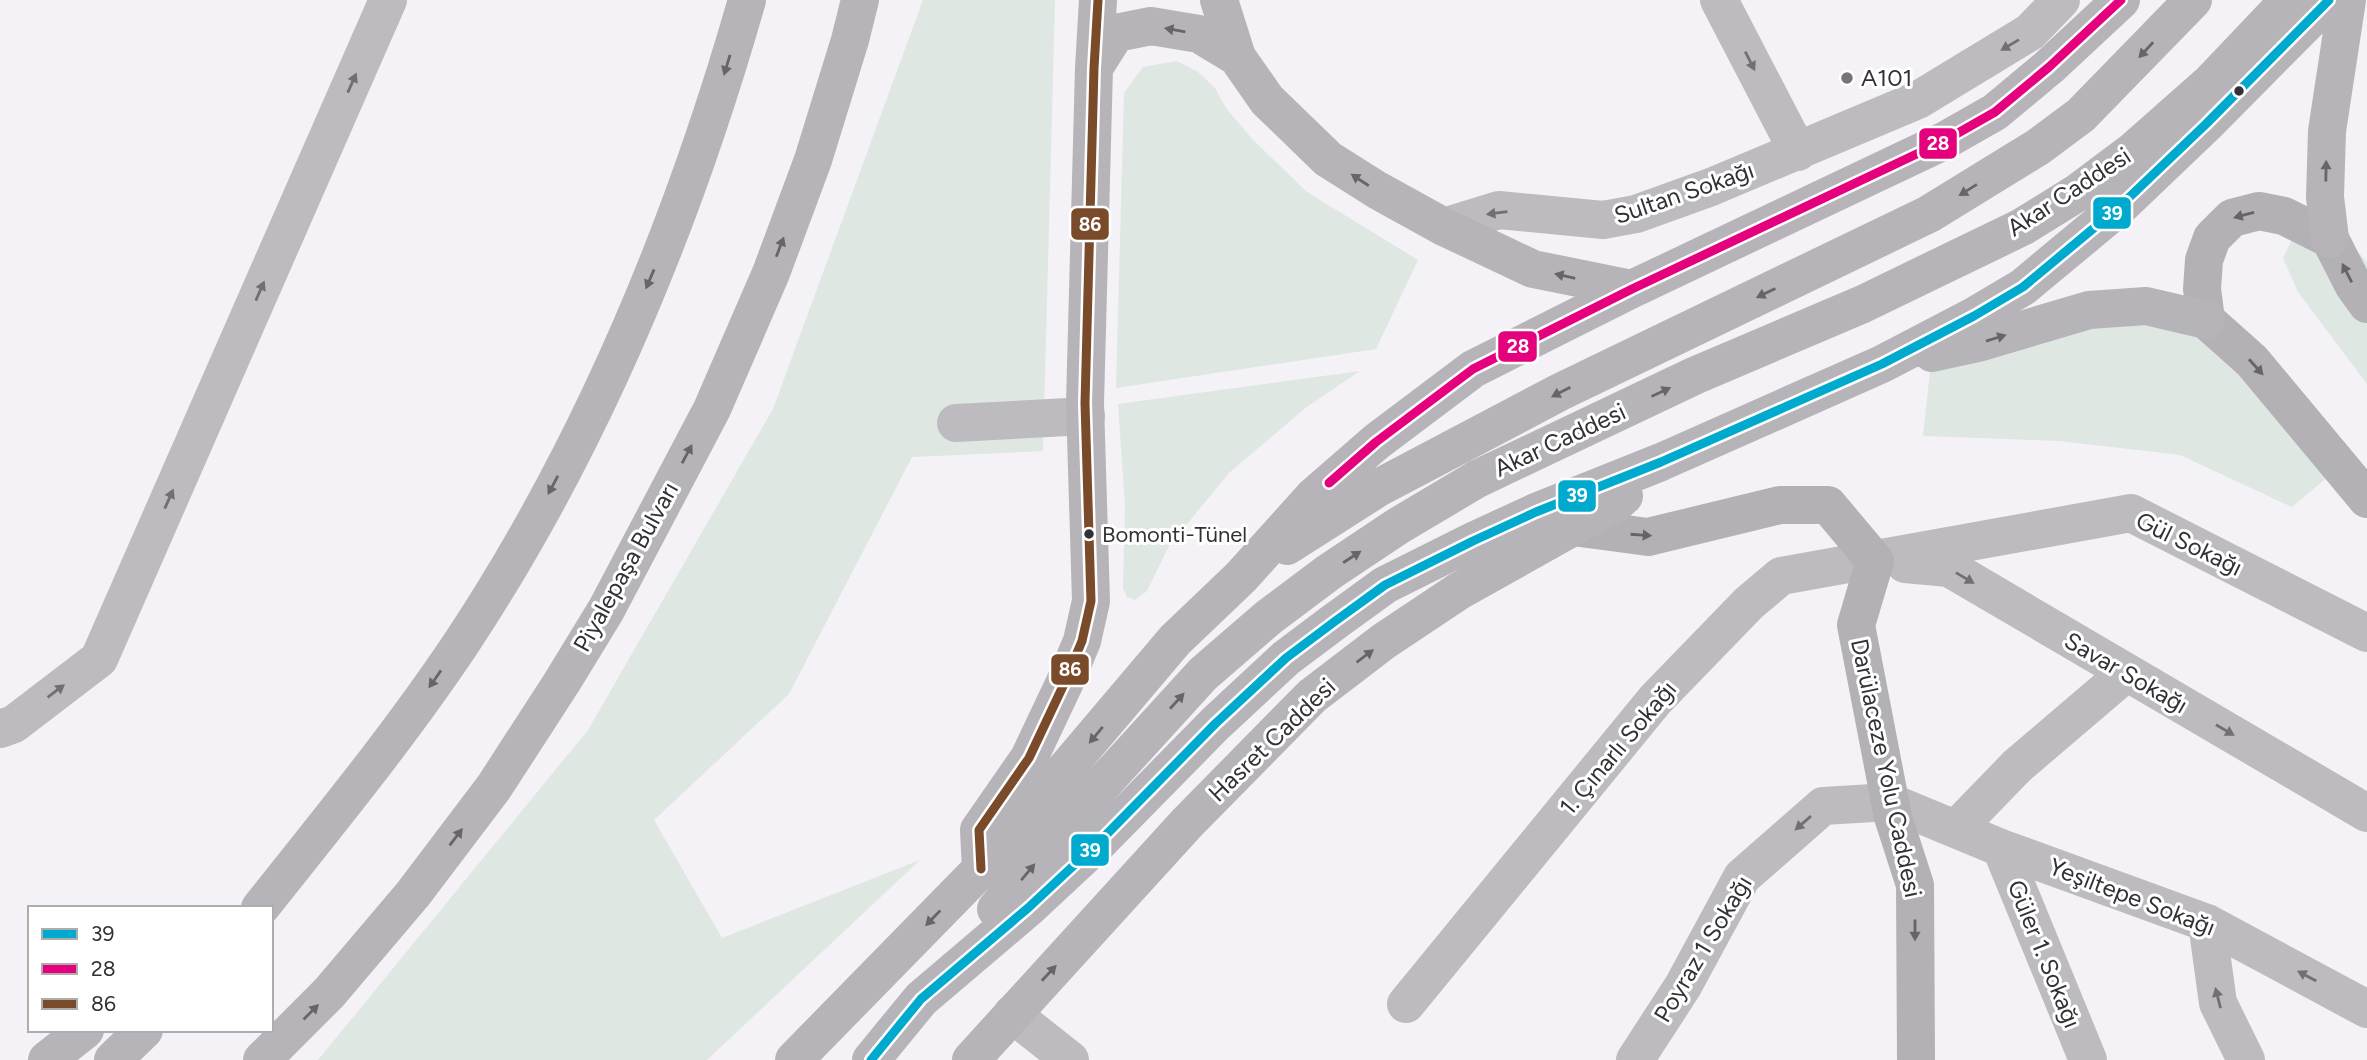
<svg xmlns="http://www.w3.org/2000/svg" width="2367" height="1060" font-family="Figtree,sans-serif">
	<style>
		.green { fill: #dee7e1 }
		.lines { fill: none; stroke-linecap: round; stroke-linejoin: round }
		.minor { stroke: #bdbbc0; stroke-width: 38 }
		.tertiary { stroke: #bdbbc0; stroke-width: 38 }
		.secondary { stroke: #b3b0b6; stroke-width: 38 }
		.primary { stroke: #b6b4b9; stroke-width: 38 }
		.bus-1-casing { stroke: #fff; stroke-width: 14 }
		.bus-2-casing { stroke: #fff; stroke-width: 14 }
		.bus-3-casing { stroke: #fff; stroke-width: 14 }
		.bus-1 { stroke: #00a9ce; stroke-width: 9 }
		.bus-2 { stroke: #e5007d; stroke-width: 9 }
		.bus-3 { stroke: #7a4b2a; stroke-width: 9 }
		.oneway { fill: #67656a }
		.oneway2 { fill: #716f74 }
		.oneway3 { fill: #666469 }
		.poi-dot { fill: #777479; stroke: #fff; stroke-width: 2.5 }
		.bus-dot { fill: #333135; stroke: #fff; stroke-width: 2.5 }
		.labels { text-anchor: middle; stroke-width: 6; stroke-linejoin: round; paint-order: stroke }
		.bus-label { font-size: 22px; fill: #333135; stroke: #fff; text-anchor: start }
		.poi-label { font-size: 24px; fill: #333135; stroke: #fff; text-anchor: start }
		.street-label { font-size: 24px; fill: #333135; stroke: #fff }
		.line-badge { stroke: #fff; stroke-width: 2.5 }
		.badge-label { font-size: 19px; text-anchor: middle; font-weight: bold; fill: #fff }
	</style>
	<rect width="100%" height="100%" fill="#f4f1f7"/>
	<path class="green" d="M923 0H1055L1043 451 912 457 789 694 654 820 722 938 920 860 707 1060H318L588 730 773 409Z
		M1177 61 1198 72 1215 88 1226 108 1252 139 1307 192 1418 260 1376 349 1116 388 1124 93 1143 67Z
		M2318 221 2361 255 2367 262V384L2298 292 2283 258 2294 235Z
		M2089 310 2206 320 2335 471 2292 507 2180 455 2060 441 1923 436 1930 371Z
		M1360 371 1304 409 1229 473 1169 546 1147 591 1135 600 1127 597 1123 588 1125 505 1118 404Z"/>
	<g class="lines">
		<path class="minor" d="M1719 0 1798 152
			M956 423 1086 416
			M1905 564 1949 568 2367 813
			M0 729 14 724 99 659 388 0
			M1956 829 2017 766 2126 673
			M2001 848 2088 1060
			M2207 923 2218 1003 2246 1060
			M1406 1004 1655 700 1749 603 1781 576 2131 513 2367 633
			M1012 1014 1070 1060
			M1635 1060 1683 986 1742 877 1823 806 1890 802 2001 848 2207 923 2367 1009"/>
		<path class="tertiary" d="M1444 227 1499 210 1603 220 1636 214 1711 187 1918 100 2030 32 2061 0"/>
		<path class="secondary" d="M2367 304 2354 286 2330 239 2284 216 2259 211 2232 218 2212 238 2204 260 2202 289 2206 320 2252 361 2367 499
			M1573 527 1648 537 1780 505H1828L1875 561 1856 625 1893 817 1915 885 1916 1060"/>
		<path class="primary" d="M1219 0 1237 57 1267 100 1328 159 1377 190 1444 227 1533 269 1632 289
			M1094 68 1116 33 1151 26 1199 34 1237 57
			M2330 239 2325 197 2327 131 2347 0
			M1932 353 1978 343 2089 310 2146 306 2206 320
			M1287 546 1378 488 1560 392 1929 214 2038 147 2081 115 2193 0
			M981 869 979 830 1029 758 1064 684 1082 641 1091 601 1085 403 1094 68 1098 0
			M260 908C329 821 400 735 462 642 591 447 683 224 747 0
			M996 909 1099 788 1203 674 1269 617 1329 572 1398 526 1477 479 1694 376 1863 304 2022 227 2077 193 2133 151 2210 83 2289 0
			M47 1060 85 1030
			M113 1060 144 1030
			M262 1060 329 993 413 894 494 787 562 682 606 610 712 409 771 273 813 160 850 40 860 0
			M794 1060 981 869 1175 640 1241 577 1314 496 1376 442 1473 369 1632 289 1944 141 1995 112 2049 67 2121 0
			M871 1060 921 999 1028 908 1100 841 1215 724 1286 658 1334 622 1385 585 1473 541 1536 512 1661 462 1882 364 1974 316 2023 287 2118 208 2206 124 2329 0
			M971 1060 1187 823 1312 696 1384 641 1459 591 1616 503 1624 496"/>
		<defs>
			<path id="bus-1" d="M871 1060 921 999 1028 908 1100 841 1215 724 1286 658 1334 622 1385 585 1473 541 1536 512 1661 462 1882 364 1974 316 2023 287 2118 208 2206 124 2329 0"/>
			<path id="bus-2" d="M1329 483 1376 442 1473 369 1632 289 1944 141 1995 112 2049 67 2121 0"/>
			<path id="bus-3" d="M981 869 979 830 1029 758 1064 684 1082 641 1091 601 1085 403 1094 68 1098 0"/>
		</defs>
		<use href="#bus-1" class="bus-1-casing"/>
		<use href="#bus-2" class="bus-2-casing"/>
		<use href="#bus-3" class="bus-3-casing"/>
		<use href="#bus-1" class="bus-1"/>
		<use href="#bus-2" class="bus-2"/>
		<use href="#bus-3" class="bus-3"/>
	</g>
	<defs><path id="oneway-solid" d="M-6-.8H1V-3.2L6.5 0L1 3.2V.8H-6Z" transform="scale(1.75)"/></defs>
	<g class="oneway">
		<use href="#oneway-solid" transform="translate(1175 30) rotate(-170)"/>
		<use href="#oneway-solid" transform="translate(2146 50) rotate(133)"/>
		<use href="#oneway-solid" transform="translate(727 65) rotate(107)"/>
		<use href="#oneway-solid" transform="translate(2326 171) rotate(-89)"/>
		<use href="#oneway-solid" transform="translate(1360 180) rotate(-147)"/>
		<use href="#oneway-solid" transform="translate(1968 190) rotate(148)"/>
		<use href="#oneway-solid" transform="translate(780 247) rotate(-69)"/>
		<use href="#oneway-solid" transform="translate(1565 276) rotate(-167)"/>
		<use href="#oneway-solid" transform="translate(650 279) rotate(113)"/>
		<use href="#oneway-solid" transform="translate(1766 293) rotate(154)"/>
		<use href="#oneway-solid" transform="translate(1996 338) rotate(-17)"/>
		<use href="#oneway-solid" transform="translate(1561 392) rotate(153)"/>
		<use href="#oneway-solid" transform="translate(1661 392) rotate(-25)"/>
		<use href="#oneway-solid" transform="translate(687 454) rotate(-62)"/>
		<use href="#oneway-solid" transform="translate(553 485) rotate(118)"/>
		<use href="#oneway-solid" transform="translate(1352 557) rotate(-33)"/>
		<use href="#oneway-solid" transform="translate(1365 656) rotate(-37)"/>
		<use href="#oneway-solid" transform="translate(435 679) rotate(125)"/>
		<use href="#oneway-solid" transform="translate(1177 701) rotate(-48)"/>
		<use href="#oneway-solid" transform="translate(1096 735) rotate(130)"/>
		<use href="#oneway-solid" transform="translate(456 837) rotate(-53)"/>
		<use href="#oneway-solid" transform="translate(1028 872) rotate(-50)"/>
		<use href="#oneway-solid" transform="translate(933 918) rotate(134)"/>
		<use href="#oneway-solid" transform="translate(1049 973) rotate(-47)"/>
		<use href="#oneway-solid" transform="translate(311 1012) rotate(-45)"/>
	</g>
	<g class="oneway2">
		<use href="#oneway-solid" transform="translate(2010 45) rotate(149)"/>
		<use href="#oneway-solid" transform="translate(1750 61) rotate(63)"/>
		<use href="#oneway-solid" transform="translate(352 83) rotate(-66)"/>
		<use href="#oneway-solid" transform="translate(1497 213) rotate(173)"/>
		<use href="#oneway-solid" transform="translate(260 291) rotate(-66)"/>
		<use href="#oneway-solid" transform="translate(169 499) rotate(-66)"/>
		<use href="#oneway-solid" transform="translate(1965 578) rotate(31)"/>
		<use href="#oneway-solid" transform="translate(56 691) rotate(-37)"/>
		<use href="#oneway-solid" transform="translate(2225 730) rotate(30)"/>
		<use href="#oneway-solid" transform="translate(1803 823) rotate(139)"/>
		<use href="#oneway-solid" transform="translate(2307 976) rotate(-152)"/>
		<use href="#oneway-solid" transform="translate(2218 998) rotate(-104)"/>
	</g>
	<g class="oneway3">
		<use href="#oneway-solid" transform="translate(2244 215) rotate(165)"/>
		<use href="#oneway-solid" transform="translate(2347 273) rotate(-117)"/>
		<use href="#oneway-solid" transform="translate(2256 367) rotate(48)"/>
		<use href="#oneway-solid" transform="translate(1641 535) rotate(4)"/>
		<use href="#oneway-solid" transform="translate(1915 930) rotate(90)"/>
	</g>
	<circle class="poi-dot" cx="1847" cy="78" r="7"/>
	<g class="bus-dot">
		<circle cx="2239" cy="91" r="6"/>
		<circle cx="1089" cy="534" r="6"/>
	</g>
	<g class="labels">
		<g class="bus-label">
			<text x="1102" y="542">Bomonti-Tünel</text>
		</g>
		<g class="poi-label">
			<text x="1861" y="86">A101</text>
		</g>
		<g class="street-label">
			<text transform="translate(2069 192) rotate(-33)" y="8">Akar Caddesi</text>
			<text transform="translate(1684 193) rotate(-19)" y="8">Sultan Sokağı</text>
			<text transform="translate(1560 440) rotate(-25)" y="8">Akar Caddesi</text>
			<text transform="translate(2189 544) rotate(26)" y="8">Gül Sokağı</text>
			<text transform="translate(626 567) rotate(-61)" y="8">Piyalepaşa Bulvarı</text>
			<text transform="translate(2126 673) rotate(30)" y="8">Savar Sokağı</text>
			<text transform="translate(1272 740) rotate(-44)" y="8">Hasret Caddesi</text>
			<text transform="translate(1618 748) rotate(-50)" y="8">1. Çınarlı Sokağı</text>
			<text transform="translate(1886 768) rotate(78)" y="8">Darülaceze Yolu Caddesi</text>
			<text transform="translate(2132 897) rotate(21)" y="8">Yeşiltepe Sokağı</text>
			<text transform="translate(1703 949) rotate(-59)" y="8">Poyraz 1 Sokağı</text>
			<text transform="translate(2044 954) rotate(68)" y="8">Güler 1. Sokağı</text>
		</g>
	</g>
	<g class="line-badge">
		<rect x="1918" y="127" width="40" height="33" rx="7" fill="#e5007d"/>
		<rect x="2092" y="196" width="40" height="34" rx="7" fill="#00a9ce"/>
		<rect x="1070" y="207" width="40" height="34" rx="7" fill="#7a4b2a"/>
		<rect x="1497" y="330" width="41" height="33" rx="7" fill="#e5007d"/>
		<rect x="1557" y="479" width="40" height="34" rx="7" fill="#00a9ce"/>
		<rect x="1050" y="653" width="40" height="33" rx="7" fill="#7a4b2a"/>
		<rect x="1070" y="833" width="40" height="34" rx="7" fill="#00a9ce"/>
	</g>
	<g class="badge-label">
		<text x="1938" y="150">28</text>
		<text x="2112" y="220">39</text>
		<text x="1090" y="231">86</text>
		<text x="1518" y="353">28</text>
		<text x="1577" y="502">39</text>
		<text x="1070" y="676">86</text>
		<text x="1090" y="857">39</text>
	</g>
	<rect x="28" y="906" width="245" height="126" fill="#ffffff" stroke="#adadae" stroke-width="2"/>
	<rect x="42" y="929" width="35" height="10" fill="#00a9ce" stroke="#adadae" stroke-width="2"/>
	<text x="91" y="941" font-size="21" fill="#333135">39</text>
	<rect x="42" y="964" width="35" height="10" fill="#e5007d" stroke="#adadae" stroke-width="2"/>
	<text x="91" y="976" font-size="21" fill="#333135">28</text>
	<rect x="42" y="999" width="35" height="10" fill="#7a4b2a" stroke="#adadae" stroke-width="2"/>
	<text x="91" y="1011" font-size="21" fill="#333135">86</text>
</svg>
